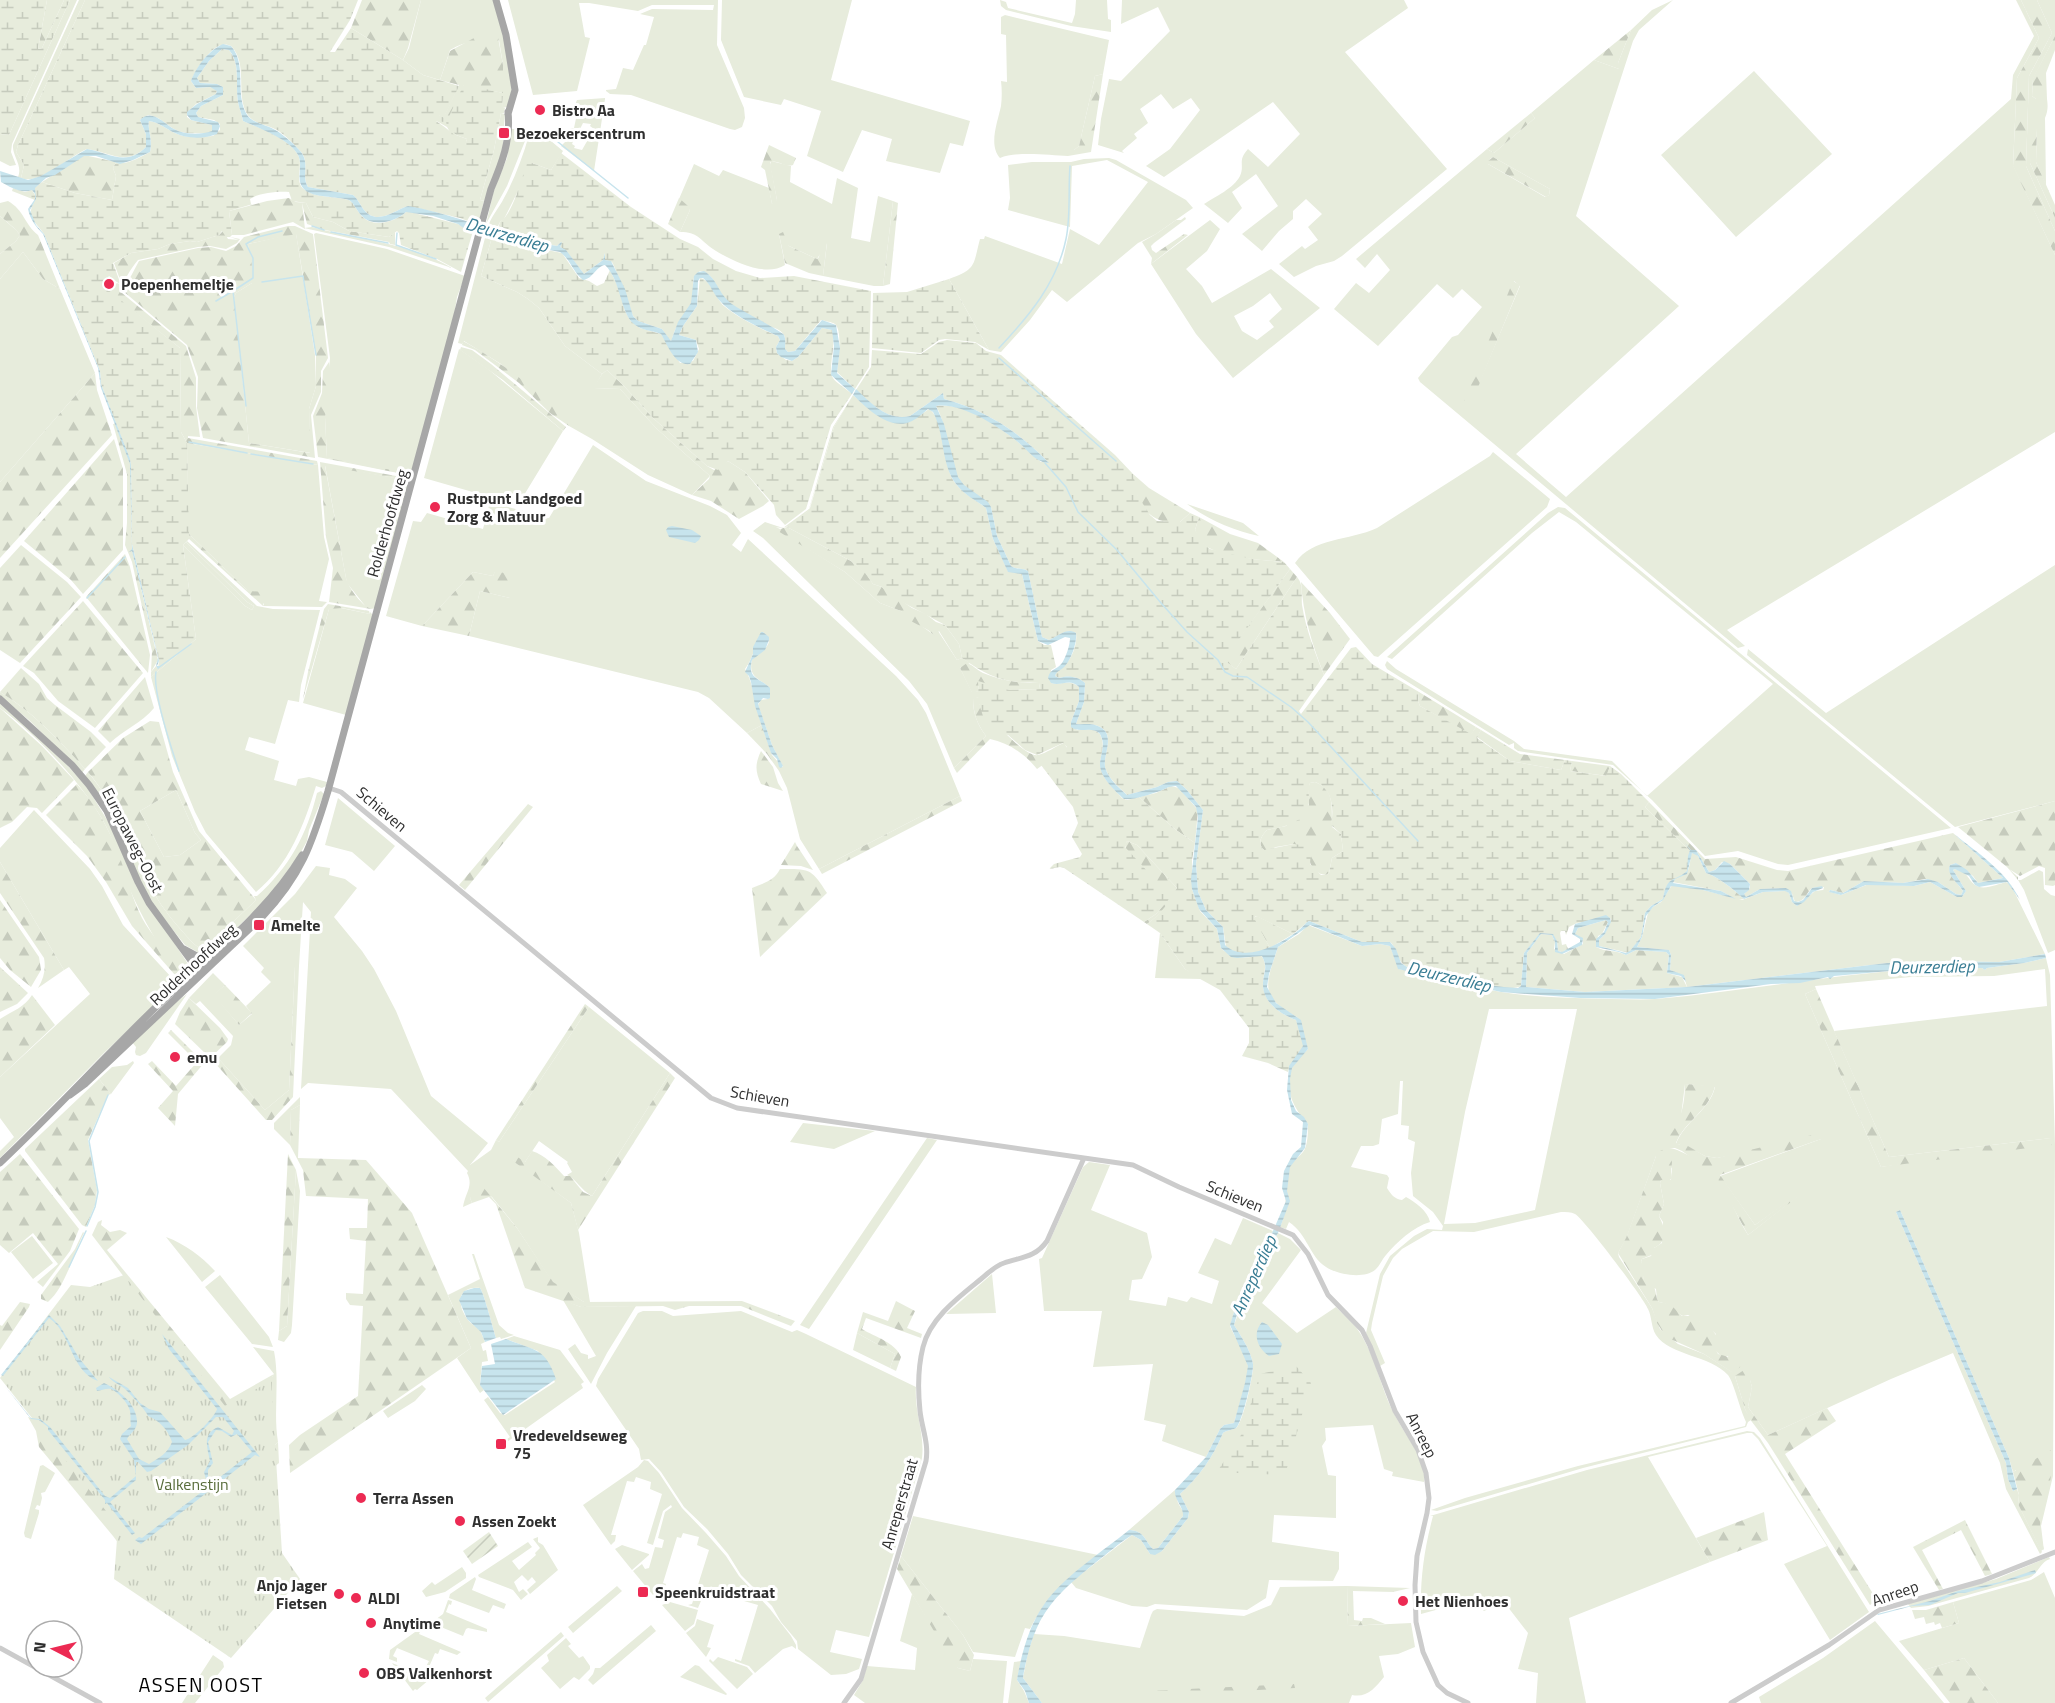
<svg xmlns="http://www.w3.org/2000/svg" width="2055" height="1703" font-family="'Titillium Web',sans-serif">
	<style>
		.grass { fill: #e7ecdc; fill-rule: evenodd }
		.forest { fill: url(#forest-firs); fill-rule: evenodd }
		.wetland { fill: url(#wetland-marsh); fill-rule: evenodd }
		.park { fill: url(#park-tufts) }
		.garden { fill: url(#garden-furrows) }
		.water { fill: url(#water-rules); fill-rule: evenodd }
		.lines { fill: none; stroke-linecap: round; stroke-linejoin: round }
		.stream { stroke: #c7e4ed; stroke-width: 1.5 }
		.minor { stroke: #ccc; stroke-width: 5 }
		.major { stroke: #a7a7a7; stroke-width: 7 }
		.poi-dot { fill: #ec2a53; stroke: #fff; stroke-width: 2 }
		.labels { text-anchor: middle; stroke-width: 6; stroke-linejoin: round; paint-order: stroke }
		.poi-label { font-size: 16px; font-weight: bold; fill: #2f2f2f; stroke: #fff; text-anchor: start }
		.street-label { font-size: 16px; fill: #2f2f2f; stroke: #fff }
		.park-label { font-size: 16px; fill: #586c3a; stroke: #fff }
		.water-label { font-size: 18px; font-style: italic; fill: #397d94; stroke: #fff }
		.quarter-label { font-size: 20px; letter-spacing: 1.5px; fill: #000; stroke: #fff }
	</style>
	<defs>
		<pattern id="forest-firs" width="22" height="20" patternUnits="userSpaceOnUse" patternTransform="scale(1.5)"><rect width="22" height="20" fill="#e7ecdc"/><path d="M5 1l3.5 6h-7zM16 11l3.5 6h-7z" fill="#c6cbbd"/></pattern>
		<pattern id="wetland-marsh" width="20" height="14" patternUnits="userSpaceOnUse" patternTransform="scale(1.5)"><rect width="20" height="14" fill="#e7ecdc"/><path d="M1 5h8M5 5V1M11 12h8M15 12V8" fill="none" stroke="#c6cbbd"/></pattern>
		<pattern id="park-tufts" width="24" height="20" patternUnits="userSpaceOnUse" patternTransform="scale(1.5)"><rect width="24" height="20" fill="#e7ecdc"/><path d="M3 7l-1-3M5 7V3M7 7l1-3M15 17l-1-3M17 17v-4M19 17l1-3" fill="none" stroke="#c6cbbd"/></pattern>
		<pattern id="garden-furrows" width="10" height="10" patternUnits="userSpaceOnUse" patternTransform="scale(1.5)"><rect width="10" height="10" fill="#e7ecdc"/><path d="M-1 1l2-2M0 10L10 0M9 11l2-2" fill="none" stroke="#c6cbbd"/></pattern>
		<pattern id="water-rules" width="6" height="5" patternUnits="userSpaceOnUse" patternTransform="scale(1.5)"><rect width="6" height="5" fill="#c7e4ed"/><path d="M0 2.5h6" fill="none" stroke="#abc4cc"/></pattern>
	</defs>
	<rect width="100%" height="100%" fill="#fff"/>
	<path class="grass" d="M70 0H77L12 144 11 152 16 165 10 166 0 161V134L9 135Z
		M79 0H85L18 145 16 152 24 165 21 178 18 177C23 165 12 156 13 145Z
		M421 0H494L505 41 512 90 507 107 502 108 503 65 499 40C481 40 466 40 450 50L440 80 423 75 403 60 409 48Z
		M508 0H718L717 45 744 108 745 118 742 127 735 130 730 129 631 95 610 94 606 91V90L616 89 623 68 633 70 644 45H646L654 17 640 14 652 9 713 10 714 5H652L638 11 589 3H579L585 37 590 38 577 91 533 95Z
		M722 0H852L831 80 970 121 963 146 950 143 940 173 886 161 892 139 862 130 843 172 807 156 821 111 784 99 781 105 744 97 721 40Z
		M1000 0 1006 2 1008 8 1072 23 1075 14 1076 0H1107L1108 19 1111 20V32L1071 26 1006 10 1001 6Z
		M1122 0H1404L1408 8 1345 52 1447 169 1342 256 1334 261 1316 266 1294 277 1279 264 1302 246 1305 249 1318 240 1308 227 1322 214 1306 199 1293 211V219L1279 231 1262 251 1242 234 1278 206 1256 174 1232 192 1242 208 1228 223 1204 204C1215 197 1234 188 1240 176 1245 165 1237 161 1248 149L1268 167 1300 134 1273 102 1164 177 1146 166 1170 149 1200 110 1191 98 1173 109 1161 94 1140 109 1148 123 1134 134 1137 138 1122 151 1124 153 1098 145 1101 119 1109 79 1121 81 1170 31 1158 7 1121 24Z
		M1673 0 1639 30 1633 41 1576 216 1679 306 1516 454 1566 497 2011 99 2013 75 2034 36 2016 0H2021L2039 38 2017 78 2013 165 2055 255V432L1727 630 1745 646 1738 648 1420 382 1418 378 1452 337 1458 335 1482 307 1462 289 1453 298 1437 284 1378 346 1334 309 1356 283 1369 293 1390 270 1377 254 1365 268 1356 259 1487 149 1494 153 1535 118 1531 113 1594 60 1619 69 1618 63 1631 30 1652 10ZM1493 157 1550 189 1549 195 1545 197 1488 164 1490 159ZM1514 281 1520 286 1466 414Z
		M2037 0H2055V36L2033 79 2032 96 2036 99H2047C2048 106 2048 111 2045 118L2046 186 2036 162 2037 127 2030 163 2055 218V231L2026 166 2029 76 2052 33Z
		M1005 15 1109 40 1103 74 1095 76 1079 146 1074 150H1068V156C1049 155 1016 151 1000 158 988 145 998 121 1001 106 1002 98 1002 89 1001 81L1007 82 1006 35 1001 34V17Z
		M1754 71 1832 154 1736 237 1661 155Z
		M605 98V99L594 171 561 146 571 136 578 138V141L574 139 572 144 575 146 574 148 582 150 594 129 590 126 591 124 583 123 579 131 581 134 572 133 570 130V128H574L578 109 574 107 577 100Z
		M501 113 505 114 504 127 502 128C508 151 493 178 485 201L480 200 494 150Z
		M511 129H520L519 131 524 132 523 136H527L507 186 486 224 494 190 507 158Z
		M529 135 545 136 563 151 551 170 532 163 504 219 500 222 496 230 488 227C491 216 499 208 504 198 515 178 523 156 529 135Z
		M1109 158 1116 160 1186 200 1193 208 1156 234 1138 243 1067 302 1052 290 1030 320 1001 352 989 350 949 279C977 269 973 265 980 239H984L985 236 1062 264 1070 229 1099 245 1148 182 1107 160 1072 166 1070 227 1008 210 1010 198 1008 165 1032 162H1071L1084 159Z
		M771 161 791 166 790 182 832 204 837 178 858 188 851 238 870 242 878 196 893 201 883 286H874L823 276 827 243 817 259 789 246 779 234 785 265C765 278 730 260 713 249 699 239 698 232 680 232L690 210 679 199 694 164 719 176 723 170 769 188 772 204 777 200 770 165Z
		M0 216 16 230 20 235 16 241 0 254Z
		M1210 220 1220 229 1207 251 1186 269 1202 286 1212 303 1271 269 1320 308 1233 378 1196 334 1151 264ZM1270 293 1282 309 1269 321 1274 327 1257 340 1242 331 1234 316 1253 306Z
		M312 227C356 239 410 243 452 268L389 247 304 228Z
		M296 233 315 355 316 386 309 409 311 453 249 443 234 297 236 293 252 283 248 244Z
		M316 233 387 249 465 276 457 297 453 322 411 473 409 475 327 458 325 417 330 358 314 234Z
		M486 234 492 237 481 276 517 292 528 299 539 308 565 346 602 374 594 388 620 389 657 429 710 476 692 495 648 475 592 439 569 426 546 402 501 364 464 341 462 344 458 343Z
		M23 252 43 279 60 289 95 373 0 482V279Z
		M459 349 488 369 563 431 518 505 424 478Z
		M852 397 834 427 809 510C800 521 786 532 772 526L845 572 880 603 901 611 934 635 938 631 957 660 962 658 970 663 960 668 972 692 979 691V697L973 699C973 713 977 724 986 736L954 768 927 704 909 681 763 538 753 531 765 522 783 528 809 509 833 427Z
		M187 443 318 465 324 537 329 559 319 601 327 602 322 607 263 606 264 604 246 589 188 533Z
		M593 445 646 481 710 506 727 515 741 533 732 545 741 552 748 539 896 676 918 700 926 713 960 796 819 869 800 839 787 788 779 771V767H783L772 745 758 705 761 700 768 699 770 696 769 687C758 678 748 676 752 660 760 650 778 645 763 632 754 645 754 657 745 669 755 686 754 706 762 725L747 733 709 698 698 692 469 636 480 591 510 598 495 572 493 576 473 572 422 626 386 616 413 521 421 522 427 513 483 529 490 502 549 518Z
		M1493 452 1550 499 1547 507 1378 657 1374 656 1295 563C1313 537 1349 541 1377 528L1490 456Z
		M325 465 406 480 407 478 409 481 375 608 371 609 366 607 347 583 346 578Z
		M1187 504 1243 523 1259 536C1234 531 1207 519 1187 504Z
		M1558 507 1565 508 1951 828 1788 865 1778 864 1738 851 1705 856 1652 800 1613 765 1518 751 1514 748V743L1509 745 1387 669 1385 665 1387 661 1396 669 1514 741 1524 749 1612 761 1647 796 1773 684 1576 522 1559 512 1532 533 1392 659 1387 657 1548 513Z
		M187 541 257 606 273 609 320 610 301 685 299 702 288 700 275 744 249 737 245 750 279 761 274 780 296 786 298 779 309 777 327 782 326 786 322 788 316 786C304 825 289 865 256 892L206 833 195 812 172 756 151 677 196 639 183 545 245 606 252 610 254 606 247 602 186 542Z
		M2055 547V801L1955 827 1747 655 1748 649 1826 713 2055 565Z
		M336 607 370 614V612L373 615 346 715 303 703 329 609Z
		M0 692C32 711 61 742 85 769L82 773 30 721 0 696Z
		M0 703 67 765 87 787 109 823 135 883 190 967 185 976 104 1053 0 1158V1151L14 1137 0 1118V1077L90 994 69 967 64 970 0 862V848L34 810 90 869 102 886 123 925 172 978 177 974C160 947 143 920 130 890 121 869 117 847 106 826 85 786 37 735 0 708Z
		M88 772C119 810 130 850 153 891 163 910 178 927 193 943 199 949 203 949 210 944L256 900 254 896H257C289 868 307 834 317 793L321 791 324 794 309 830 307 841 300 854 265 901 211 952 201 954 185 945 153 905 85 776Z
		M176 790 195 833 201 840 180 855 164 857 140 811Z
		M338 798 395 846 374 871 352 852 325 845Z
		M316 866 330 868 329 875 345 879 357 888 334 917 362 951 374 969 396 1011 431 1096 488 1143 470 1165 491 1150 496 1140 499 1142 589 1007 670 1073 592 1196C581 1190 577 1180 567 1175L572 1172 567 1163 568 1162 539 1141 525 1162 513 1160 571 1203 579 1233 590 1302H584L553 1283 517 1228 492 1197 481 1190 470 1198 472 1203 463 1207C465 1193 474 1186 467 1173L468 1171 391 1089 308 1083 301 1089 311 912 303 902 299 966H295L289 1090 265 1110 218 1058 231 1045 233 1036 200 1001 196 1004 189 998 213 973 225 985 214 995 239 1025 252 1014 246 1006 271 982 261 972 264 968 243 946 295 894Z
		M1955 869C1969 873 1966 877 1975 885 1983 891 1998 884 2006 882L2011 885 2045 954 1999 962 1932 961 1887 963 1687 987 1684 976 1670 970 1671 955 1669 950 1637 947 1642 937 1648 913 1653 907 1661 902 1672 885 1703 890 1742 900 1763 892 1786 891 1789 893 1792 902 1797 906 1815 891 1823 890 1841 895 1869 884 1914 886 1930 882 1957 897H1962L1966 891 1953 870Z
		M2039 870 2043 872 2044 889 2051 895 2055 896V950L2048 953 2024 890 2018 880H2021Z
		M1308 925 1362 946 1380 944 1390 946 1399 969C1432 977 1466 986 1501 992 1537 998 1574 998 1610 999 1625 999 1641 1000 1656 999 1742 991 1826 976 1912 969L1916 971C1929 963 1965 968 1982 968L1985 970 1987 968 2024 963 2046 958 2050 975 2055 1145 2053 1476 2041 1526 2044 1551 2040 1538 2039 1520 2016 1470 2013 1472 2009 1458 1900 1210 1896 1212 2006 1463 2008 1479 2013 1491 2017 1489 2019 1495 2018 1504 2042 1552 2040 1554 2006 1489 2000 1463 1953 1353 1891 1379 1768 1435 1748 1407 1752 1387 1750 1380 1735 1376 1745 1409 1751 1420 1748 1422 1746 1427 1583 1468 1437 1511 1431 1510 1465 1498 1578 1466 1745 1426 1746 1422C1740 1410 1734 1383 1728 1375 1710 1355 1670 1356 1656 1335 1651 1327 1652 1317 1648 1309 1643 1297 1584 1219 1575 1214 1571 1212 1566 1212 1561 1212L1474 1232 1433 1231 1402 1249 1393 1258 1383 1276 1372 1323 1371 1330 1385 1363 1380 1366 1366 1333 1380 1274 1390 1256 1414 1236 1427 1229 1442 1230 1443 1226 1433 1212 1413 1196 1411 1173 1415 1142 1408 1139 1409 1126 1401 1125 1403 1081H1400L1398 1114 1382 1119 1379 1144 1373 1146H1361L1351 1167 1387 1175 1389 1178 1387 1188C1391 1194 1394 1199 1402 1200L1406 1197C1415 1202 1428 1211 1430 1222 1413 1227 1397 1242 1386 1255 1382 1259 1380 1266 1375 1270 1364 1279 1338 1275 1326 1267 1309 1256 1308 1235 1289 1222L1286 1229 1280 1227C1290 1207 1282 1185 1290 1166 1293 1160 1299 1157 1303 1152 1308 1146 1308 1132 1308 1124 1294 1109 1283 1089 1292 1067 1295 1060 1303 1055 1308 1049L1297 1017C1258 996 1266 984 1278 947L1299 934ZM2045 969 2047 1006 1834 1031 1889 1157 2052 1138 1881 1167 1805 994 1816 989 1815 986 1911 977 1994 976ZM1489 1009H1577L1535 1210 1475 1223 1444 1224 1465 1112ZM1685 1084 1715 1087C1710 1110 1684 1122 1676 1144L1679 1145 1681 1143 1705 1156 1717 1158 1821 1139 1720 1176 1755 1225 1797 1195 1798 1196 1748 1235C1736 1216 1729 1194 1717 1176 1709 1166 1681 1149 1669 1148L1681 1116ZM1656 1156 1672 1168 1671 1180H1661L1660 1183 1664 1204 1659 1216 1663 1222 1662 1243 1654 1248 1651 1256 1642 1259 1641 1262 1645 1272 1643 1278 1645 1282 1656 1289 1657 1299 1659 1302C1674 1305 1671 1309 1683 1316L1688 1315 1707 1326 1716 1334V1351L1721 1356H1728L1732 1372 1704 1354 1678 1344 1660 1329 1652 1308 1619 1257 1618 1253 1626 1239Z
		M1160 933 1185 969 1202 979 1155 978Z
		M187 994 146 1053 140 1056 136 1055 135 1052 136 1047 132 1042 175 1003Z
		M133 1061 134 1063 111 1094 99 1079 112 1067 127 1065Z
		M300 1097V1105L291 1110 290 1145 274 1129V1123Z
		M803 1123 875 1131 834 1149 790 1142Z
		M927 1138 937 1140 809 1329 800 1325Z
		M1089 1162 1110 1165 1091 1210 1147 1233 1152 1257 1142 1279 1132 1280 1129 1300 1166 1306 1168 1297 1187 1302 1191 1297 1212 1304 1219 1281 1198 1273 1215 1238 1231 1245 1243 1218 1273 1231 1239 1296 1230 1326C1235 1338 1243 1349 1247 1361 1252 1374 1238 1409 1234 1423L1224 1425 1220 1429 1206 1457 1162 1441 1166 1425 1144 1420 1153 1364 1093 1367 1102 1311H1044L1039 1259 1042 1258 1083 1167Z
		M296 1170 300 1191 292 1325 291 1333 284 1342 278 1340 279 1331 287 1326Z
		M1278 1233 1290 1239 1301 1250 1262 1303 1297 1333 1336 1307C1346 1317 1357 1326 1363 1338 1378 1364 1382 1394 1397 1419 1407 1438 1427 1460 1424 1482L1392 1476 1393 1472 1384 1469 1373 1425 1325 1428 1326 1440 1322 1446 1328 1475 1336 1476V1518L1274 1515 1272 1542 1339 1552V1569L1333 1581 1269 1580 1266 1598 1247 1610 1155 1604 1147 1607 1132 1606 1076 1588 1071 1582 1132 1535 1141 1540 1150 1554 1162 1551 1188 1518 1189 1512 1180 1494C1200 1476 1213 1457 1223 1433 1227 1430 1232 1430 1236 1428 1243 1423 1254 1373 1253 1364 1251 1351 1241 1336 1234 1325L1246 1292Z
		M32 1236 53 1263 33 1279 11 1252Z
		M166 1237C185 1244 201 1256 215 1271L202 1282Z
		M472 1254H474L499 1325 508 1333 514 1335 501 1339 500 1337 496 1338C493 1329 484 1293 480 1288 456 1286 457 1305 468 1320 471 1324 476 1326 479 1329 482 1333 483 1338 485 1342L481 1344 483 1351 486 1350 488 1361 482 1362 480 1384 484 1390 480 1393 457 1358 471 1348 448 1295 480 1279Z
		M992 1274 996 1313 946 1314Z
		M220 1275 269 1337 273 1347 252 1344 205 1287Z
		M563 1300 581 1307 636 1306 607 1353 591 1384 568 1349 575 1344 581 1353 588 1355V1359L596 1356Z
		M643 1311H662L673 1316 741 1311 787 1330 792 1332 797 1330 806 1334 916 1387C914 1411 925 1434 922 1458L869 1637 836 1630 830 1652 862 1659 859 1669 846 1674 831 1675 798 1649 797 1641 781 1622 772 1606 741 1575 728 1554 707 1529 684 1507 661 1472 649 1459 641 1460 639 1449 596 1386 598 1379 638 1313Z
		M857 1333 895 1354 890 1368 853 1350Z
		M514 1336 560 1350 584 1382 581 1384 583 1388 504 1444 503 1442 510 1437 484 1400 488 1397 500 1413 505 1415 555 1382 538 1351 506 1339Z
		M253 1347 274 1351C280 1381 273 1412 278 1442L275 1445 272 1434V1377L274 1374Z
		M422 1385 426 1389 415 1401 388 1418 383 1411Z
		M1747 1431 1754 1432 1760 1438 1869 1612 1830 1640 1784 1564 1827 1546 1758 1439 1752 1433H1747L1648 1457 1710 1562 1569 1618 1586 1703H1536L1538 1673 1518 1669 1528 1633 1504 1602 1484 1611 1478 1605 1472 1607 1469 1601 1421 1614C1420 1579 1424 1550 1433 1516H1430L1587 1470Z
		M644 1460 648 1461 659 1473 682 1508 706 1533 726 1556 739 1576 770 1609 791 1636 796 1645V1649L792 1646 783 1649 755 1673 749 1666 735 1661V1659L741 1661 758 1605 744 1601 746 1595 730 1589 728 1594 721 1592 718 1601 703 1596 698 1608 688 1605 692 1604 709 1550 697 1545 699 1537 683 1533 681 1538 677 1537 663 1583 666 1584 662 1595 658 1601 633 1571 642 1564 645 1569 649 1568 655 1547 662 1548 664 1540 658 1538 665 1512 672 1507 671 1505 663 1511 653 1545 647 1543 662 1494 650 1489 651 1482 636 1477 634 1482 627 1481 611 1535H616L615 1541 611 1545 583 1505 638 1467Z
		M43 1465 55 1473 45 1492 41 1493 42 1498 40 1506 37 1505 35 1509 39 1510V1513L31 1539 25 1537 24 1533 40 1466Z
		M1175 1490 1178 1503 1184 1513 1183 1516 1158 1548 1153 1549C1144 1540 1145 1531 1129 1530Z
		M913 1516 1098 1555C1067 1580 1049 1592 1030 1629L1025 1628 1015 1657 973 1652 963 1635 901 1556Z
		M538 1537V1542L543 1545 558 1570 530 1594 527 1590 536 1582 532 1577 528 1581 522 1575 514 1582 519 1592 523 1589 528 1594 521 1600 513 1590 479 1577 478 1575 528 1542 532 1547 512 1561 519 1570 536 1555 535 1553 540 1548 533 1539Z
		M622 1545 649 1554V1555L632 1570 615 1549Z
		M2049 1557 2050 1559C2040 1562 2039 1573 2029 1578L1928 1606 1911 1608 1908 1604 1996 1579Z
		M462 1567 466 1573V1578L445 1592 426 1597 422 1591 432 1582 435 1585Z
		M2044 1572 2055 1598V1703H1998L1964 1658 1924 1670 1899 1641 1959 1623 1953 1602 2031 1580Z
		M475 1577 476 1579 472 1590 506 1604 504 1609 493 1605 489 1613 449 1598 450 1594Z
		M617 1586 622 1591 573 1633 568 1627Z
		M1347 1586 1348 1626 1411 1623 1415 1647 1398 1654 1379 1656 1384 1677C1375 1688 1367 1698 1352 1695L1349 1703H1042L1023 1678 1028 1652 1034 1634 1064 1636 1140 1648 1151 1615 1153 1611 1157 1609 1244 1616 1271 1605 1280 1587Z
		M912 1594 958 1668 970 1671 973 1659 1007 1661 1003 1703H865L854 1695 863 1680 867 1666 915 1670 917 1648 900 1641Z
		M448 1600 452 1601 451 1605 449 1604 446 1612 487 1629V1632L468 1628 466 1629 463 1636 431 1623 443 1614Z
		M670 1602 698 1610 694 1624 685 1631 662 1605Z
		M697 1619 714 1625 707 1647 711 1648 706 1657 686 1633 695 1626Z
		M1875 1621 1944 1703H1761L1759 1697 1823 1658Z
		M651 1625 656 1631 593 1685 588 1680 593 1674 595 1668H600Z
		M422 1627 419 1634 461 1652 457 1655 440 1649 438 1654 435 1653 426 1674 423 1672 429 1661 397 1648 393 1656 397 1658V1662L389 1659 390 1650Z
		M561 1632 564 1636 488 1702 485 1698Z
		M566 1638 571 1644 568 1646 579 1658 583 1656 590 1666V1669L579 1680 574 1677 560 1689 541 1668 549 1661 547 1655Z
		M213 1655 223 1662 224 1667 195 1703H182Z
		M718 1657 747 1667 753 1674 737 1689 709 1661 710 1659 713 1662Z
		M1021 1661 1017 1680 1024 1691 1029 1703H1008L1014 1662Z
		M392 1663 430 1678V1679L417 1690 415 1689 413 1691Z
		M695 1665 699 1666 727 1694 726 1695 680 1677Z"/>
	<path class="forest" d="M47 0H64L42 48 38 49Z
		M362 0H421L408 48 403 60 351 28Z
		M2021 0H2037L2052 33 2029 76 2026 166 2055 231V255L2013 166 2017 78 2039 38Z
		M496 26 503 65V93L464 85 449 124 456 135 467 139 465 147 451 134 447 127 433 119 440 116 438 115 445 114 459 85 440 80 450 51Z
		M1631 30 1618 63 1621 66 1619 69 1594 60Z
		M2055 36V50L2046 73 2047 99H2036L2032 96 2033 78Z
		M1103 74 1091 152 1068 156V150H1074L1079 146 1095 76Z
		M1531 113 1535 118 1494 153 1487 149Z
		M2031 127H2037L2036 162 2055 205V218L2030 163Z
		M769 145 796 158 793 165C785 168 777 159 770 162L777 200 776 203 772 204 765 170 761 167Z
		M84 155 116 162 113 168 116 176 112 200 75 193 42 182Z
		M1493 157 1550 189 1549 195 1546 197 1488 164 1487 162Z
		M289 198 296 202 306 203 313 217 333 222 349 231 389 237 395 232V245L390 244 389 242 325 230 307 224 302 203 305 229 293 222 244 235H232L229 211 267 201Z
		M679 198 688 206 690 210 680 232 668 224Z
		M8 201C24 210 25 225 38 235L60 289 43 279 23 252 0 279V254L16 241 20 235C17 230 5 220 0 216V203Z
		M893 201 898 203 890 284 883 286Z
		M1185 217 1186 219 1154 243 1151 246 1152 250 1156 253 1184 234 1188 235 1151 264 1152 258 1142 242 1156 234 1176 220H1181Z
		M288 226H295L313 234 328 358 321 371V392L311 415 315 458 203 438 197 408 198 377 187 345 123 291 139 261 198 248 211 247 226 251 236 246 244 237ZM296 234 316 354V386L309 409 310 453 249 443 234 297 236 293 252 283 253 272 248 244Z
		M223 231 228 239 239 240 230 237 240 239 237 243 226 249 210 246 198 247 138 260C131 268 121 284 122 293L186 346 196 378V406L200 437 188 436V438L317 461 318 465 187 443 181 432 180 348 108 291 117 283 122 285 114 263 131 253 158 249 170 244 190 241 197 242 219 235Z
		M783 232 789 246 817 259 819 257 821 244 827 242 823 276 809 273 785 263 779 234Z
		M1513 281 1520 285 1467 414 1461 409Z
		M463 341C495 358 549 396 569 426L550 413 519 383 475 350 462 345Z
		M461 347 472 350 491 364 566 427 563 431 503 380 460 350Z
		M329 362 332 382 325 417 327 458 408 473V475L318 457 313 416 322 393 323 371Z
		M607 370 624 386 653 418 707 466 714 470 728 461 745 472 769 501 763 506 739 519 711 501 692 495 709 479 710 476 657 429 620 389 593 388 602 374Z
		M95 373 97 390 112 435 0 558V482Z
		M113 424H116L131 464 132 550 158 660 151 672 152 651 132 562 125 545 127 523V474Z
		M114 439 123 469V550L83 594 71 580 24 541Z
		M320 462 407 478 406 480 325 466 346 578C349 588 361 605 371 609L329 602 333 568 326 537Z
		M1133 474 1149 488 1190 513 1180 522C1149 526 1135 502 1133 474Z
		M1199 517 1230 534 1258 543 1284 562C1262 560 1229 559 1209 548 1202 545 1198 537 1195 530Z
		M772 525 780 529 787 527 851 561 865 572 873 584 882 587 912 608 926 614 936 622 945 625 959 644 962 658 957 660 939 631 935 636 928 630 907 619 901 611 880 603 845 572 773 528Z
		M188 533 246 589 249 591 264 592 263 606 189 539Z
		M186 542 247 602 254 606 252 610 245 606 183 545Z
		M21 545 67 582 81 597 20 663 0 650V568Z
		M125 554 130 567 150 655 148 673 86 597Z
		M1290 569 1297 577 1236 669 1223 660Z
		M495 571 518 576 519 584 510 598 480 591 469 636 422 626 473 572 493 576Z
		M1301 582 1330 613 1350 639 1324 675C1312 644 1303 615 1301 582Z
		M83 601 143 673 95 728 58 701 34 673 23 666Z
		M328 604 369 611 370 614 342 608 329 609 303 699 308 672 324 609Z
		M967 663C973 665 977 670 983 673 1002 681 1019 683 1039 683L1040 689 1009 690 978 686 979 691 972 693 960 668Z
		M21 668 39 684 47 698 55 705 91 732 106 747 85 769C61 742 32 711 0 692Z
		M145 677 154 708C142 723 123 730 110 743L98 731Z
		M1419 692 1476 727 1471 735 1420 706 1418 701Z
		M979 697V704C989 715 1024 758 1038 755 1047 753 1056 746 1064 743L1067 748 1037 769C1025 754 1009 743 990 739L957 773 954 768 986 736C977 724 973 713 973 698Z
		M0 708 42 746 74 780 42 813 37 808 27 807 12 822 0 828Z
		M150 721 159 722 173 772 199 831 256 900 210 944C203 949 199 949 193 943 178 927 163 910 153 891 131 851 118 808 88 772L123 738ZM176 790 195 833 201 840 180 855 164 857 140 811Z
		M762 725 772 755 779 763V771L767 754 747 733Z
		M1481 730 1520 754 1565 760 1561 770 1510 761 1477 737Z
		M761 751 773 767 778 783 783 791 761 784C755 771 755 764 761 751Z
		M1572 761 1610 766 1607 776 1570 771Z
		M1315 782C1336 790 1331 809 1332 827L1341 834 1343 851 1332 858 1329 873 1326 875C1318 875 1308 867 1310 857L1294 844 1276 847 1269 850H1264C1257 844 1261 836 1267 830L1286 826 1309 805 1308 788 1310 783Z
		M77 784C95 804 108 827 118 852 126 874 131 896 142 918 151 935 167 951 179 966L180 969 175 975 132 926 106 882 87 856 46 815Z
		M1171 786 1179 788 1198 810 1195 843 1176 830 1139 797 1156 793Z
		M960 796 962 801 822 874 819 869Z
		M2055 801V885L2053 886 2045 885V868L2039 866 2020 876 2009 869 2018 877V880L2007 867 1958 827Z
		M1649 802 1705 859 1736 857 1777 870 1788 871 1953 833 2003 878 1978 883 1973 876 1956 863 1950 865C1947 875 1958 883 1963 891L1961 895 1956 894 1938 882 1925 879 1903 883 1864 881 1843 893 1830 890 1829 892 1823 891 1824 887 1812 888C1806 893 1805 902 1795 902L1792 894 1786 888 1760 889 1746 897 1744 894 1750 888V884L1730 864 1722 862 1715 870 1709 872 1696 850 1690 851 1645 807Z
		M528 804 533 807 465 890 459 885Z
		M1127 841 1137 845 1177 888C1172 902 1159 916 1147 924L1144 922 1156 914 1170 897 1126 849 1125 845Z
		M795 842 797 846 813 870 801 866 781 865Z
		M1693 852 1698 856 1706 873C1717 876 1736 891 1744 899L1737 900 1721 891 1672 882C1685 868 1688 882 1691 855Z
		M0 862 64 970 38 988C44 978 46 969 44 958L0 893Z
		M780 869C810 869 811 868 827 893L760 957 752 888C764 883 774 881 780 869Z
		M0 900 39 957 41 970 31 987 10 970 0 958Z
		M1257 916 1293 934 1270 948 1253 918Z
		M1606 920 1608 922 1602 934 1598 936 1596 947C1605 952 1616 950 1626 955L1636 950 1666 952 1669 955 1667 973 1682 977 1687 987 1585 992 1526 987 1527 953 1541 934 1552 935 1555 942 1554 949 1564 954 1583 944V941L1575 934 1578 928Z
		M295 966H299L293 1097 272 1120H266L214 1062 218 1058 265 1110 289 1090Z
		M0 967 28 993 17 1004 0 1012Z
		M225 985 252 1013 239 1025 213 995Z
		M1816 989 1889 1157 2052 1138V1145L1881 1167 1805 994Z
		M32 995 55 1025 0 1077V1019C12 1011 24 1008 32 995Z
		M189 998 220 1028 228 1039 227 1042 210 1058 175 1024 180 1012Z
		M585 1004 589 1007 499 1142 496 1140Z
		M171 1030 204 1063 178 1094 175 1126 158 1108 173 1091 148 1064 152 1061 176 1086 197 1062 168 1033Z
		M670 1073 675 1078 578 1230 571 1203 513 1161 516 1156 525 1162 532 1151C545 1155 555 1166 564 1176H570L583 1192 592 1196Z
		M99 1079 111 1094 108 1095 88 1140 97 1190 95 1205 86 1227 82 1225 25 1151V1149Z
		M1685 1084 1715 1086C1710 1110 1684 1122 1676 1143L1679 1145 1681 1142 1705 1156 1717 1158 1820 1133 1821 1139 1720 1175 1755 1225 1797 1194 1799 1196 1748 1235 1716 1176 1682 1151 1675 1148H1666L1672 1162 1671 1172 1672 1178 1669 1181 1661 1180 1660 1183 1664 1204 1659 1216C1665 1228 1669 1241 1654 1248V1254L1642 1259 1641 1262 1647 1271 1643 1278 1646 1282 1654 1285 1657 1299 1659 1302 1670 1304 1682 1316H1696L1699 1321 1712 1326 1713 1331 1719 1339 1716 1350 1718 1354 1736 1359 1745 1363 1733 1373 1704 1354 1666 1337 1657 1323 1652 1308 1618 1253 1626 1238 1656 1156 1660 1151 1666 1148C1667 1136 1674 1132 1678 1122 1683 1110 1685 1097 1685 1084Z
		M300 1105 298 1158 366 1160 412 1213 471 1348 290 1473 289 1445 300 1435 358 1396 363 1306 350 1305 346 1299V1293L363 1294 366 1241 350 1239 349 1228H367L368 1199 306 1196 303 1170 290 1145 291 1110Z
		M20 1154 79 1229 70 1251 43 1287 37 1282 58 1264 33 1233 9 1253 0 1245V1172Z
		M288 1154 296 1170 287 1326 279 1331Z
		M478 1181 517 1228 553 1282 584 1302 742 1301 795 1321 791 1326 741 1306H689L675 1310 663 1306 581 1307 525 1288 496 1204 489 1197 472 1203 470 1198 472 1195 480 1190 476 1185Z
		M102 1220 101 1225 110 1232 120 1230 127 1233 107 1250 230 1399 274 1374 272 1377V1434L275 1445 278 1442 279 1463 232 1500 150 1311 92 1235 98 1222Z
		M83 1232 84 1233C73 1254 66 1286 48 1302L41 1299V1295L75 1249Z
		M896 1301 915 1311 907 1328 922 1334 921 1338 866 1318 862 1329C875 1337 895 1342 901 1357L896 1371 890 1368 895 1354 857 1333 863 1312 888 1321Z
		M20 1302 30 1304 29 1307 0 1350V1325L2 1326Z
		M1747 1368 1752 1387 1748 1407 1768 1435 1827 1408 1836 1421 1785 1454 1877 1600 1870 1605 1768 1443 1749 1418 1745 1409 1735 1376Z
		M28 1417 39 1420 111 1509 134 1564 113 1536 39 1447 36 1431Z
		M2051 1450C2051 1458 2052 1467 2051 1475 2048 1505 2033 1517 2044 1549L2041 1551 2018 1504 2019 1495 2013 1472Z
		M1764 1512 1768 1540 1710 1562 1696 1538Z
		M1965 1520 1992 1574 1985 1576 1961 1530 1922 1550 1943 1589 1939 1590 1913 1547Z
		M901 1556 963 1635 974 1655 970 1671 958 1668 953 1663 897 1569Z
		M1347 1586 1410 1588 1393 1592 1353 1591 1354 1620 1362 1621 1363 1618H1371L1385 1624 1348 1626Z
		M1953 1602 1959 1623 1942 1628 1940 1623 1935 1625 1934 1622 1926 1624 1924 1617 1915 1619 1912 1610H1926Z
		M1964 1658 1998 1703H1950L1924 1670Z
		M1294 1684 1295 1688 1146 1696V1691Z"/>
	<path class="wetland" d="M0 0H47L38 49 42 48 64 0H70L9 135 0 134Z
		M85 0H358L350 20 330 52H335L351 28 403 60 423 75 459 86 445 115H439L444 118V122L436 121C447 128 456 136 465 145L467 139 456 135 446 123 464 84 503 93 502 107 505 108 504 113H501L494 150 480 200 484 201 478 225 460 218 408 206C395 210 377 226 364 210 360 205 358 199 353 195L308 187C301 176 310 162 301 152 294 144 285 135 277 130 267 124 251 124 246 112 236 92 248 63 231 46 229 45 224 44 222 45 210 47 195 71 191 81L196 88 210 87 217 90 216 94 196 104 187 113V117L191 120 212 125V131L209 133C197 133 185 135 174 129 165 124 159 116 148 115L140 120 146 134V147C126 167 110 152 87 149 70 156 39 186 21 178L24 165 16 152 18 145Z
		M222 49 229 50C241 65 235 84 238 102 239 108 242 114 243 121 259 128 289 138 298 155 304 166 293 182 305 190 316 198 335 196 349 200 355 204 356 210 361 215 372 229 395 222 406 212H410L458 224 473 231 461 272 437 259 401 245 399 233 397 231 389 237 349 231 333 222 313 217 306 203 292 201 289 192C278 191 258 193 250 199L251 204H253L229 211 232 235 230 237H226L222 231 219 235 197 242 190 241 170 244 158 249 131 253 113 263 121 285 109 276 102 285 180 348 181 432 187 443 189 539 183 545 196 639 151 677V672L156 666 158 669 159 661 132 544 131 463 101 384 100 371 44 234C35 221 25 217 35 200L12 191 13 188 25 192 32 190 35 195 34 188 42 182 75 193 112 200 116 176 113 168 116 162C127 166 140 157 150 152 153 140 147 127 149 121 159 122 166 129 175 133 187 139 200 137 213 136L220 130V124L214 120 198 117 196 113 201 106 223 95V87L217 84 200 83 197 78 209 61Z
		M561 153 631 207 680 239 698 247 713 259 736 271 760 278 794 276 871 291 869 367 855 389 837 372C838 362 843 331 835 324 832 322 825 321 821 320L795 351 788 352 785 349C785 344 786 340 784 335 780 328 770 327 764 324 750 317 734 309 724 298 715 288 715 273 700 271 688 278 696 291 692 302 686 317 676 321 672 340L670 341 662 329 638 321 633 316 614 266 612 262 605 260V253L603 260 584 274 566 251 560 247 561 242 557 246 521 239 497 231 500 222C513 214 522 177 527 163H532L551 170Z
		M492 237 507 241 508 244 512 243 562 253 579 278 589 281 597 286 604 283 610 270 621 293 625 311 630 320 640 328 661 334 680 363 693 361 699 349 696 340 679 335 683 326 697 306 700 278C712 280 715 298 724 306 738 318 761 329 778 336L780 340 776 347 777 353 786 360 792 361 798 357 822 328 832 330C837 344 827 370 833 378 835 382 848 390 852 394L831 425 806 509 785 525 776 515 774 505 745 472 728 461 718 470 707 466 653 418 624 386 607 370 602 374 565 346 539 308 528 299 517 292 481 276Z
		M949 279 989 350 975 342 945 339 939 340 921 353 872 348 873 293 907 292Z
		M947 340 976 343 986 351 1001 355 1115 455 1133 474 1138 496 1150 515 1157 521 1180 522 1190 513 1199 517 1195 530 1204 544 1210 549 1252 559 1284 562 1290 569 1224 660 1236 669 1297 577C1304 585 1301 596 1302 605 1306 630 1315 652 1324 675L1299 711 1301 714 1351 648 1356 647 1372 664 1419 692 1418 701 1420 706 1471 734 1476 727 1481 730 1477 738 1510 761 1561 770 1565 760 1572 761 1570 771 1606 776 1610 766 1621 774 1649 802 1645 807 1690 851C1687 857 1690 865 1687 871 1682 882 1668 871 1663 899L1651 906 1645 913 1641 937 1629 953 1599 946V940L1605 934 1611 920 1610 918 1577 923 1569 927 1566 935 1565 931H1561L1560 933 1562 945 1566 944 1568 949 1562 952 1558 951 1557 941 1551 934 1541 933 1524 953 1521 986C1506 995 1427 972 1407 967 1396 961 1398 949 1390 942H1362L1309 921 1293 934 1256 916 1254 918 1270 948C1257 954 1238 956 1226 947L1223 927 1206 910 1198 892 1196 864 1203 810 1186 789 1177 781 1168 782 1157 787 1127 795C1120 788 1109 779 1106 770 1100 756 1120 732 1095 725 1089 723 1082 725 1076 724L1084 702 1085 683C1077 676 1068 675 1059 678L1055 676 1056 672C1069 666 1078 647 1076 633 1065 628 1059 636 1049 640L1042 637 1028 571C1022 567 1016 570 1011 566L997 536 991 507C982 499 969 492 961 483 948 467 949 428 936 406 972 401 1017 440 1041 462H1048C1018 431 985 410 944 399L943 393 910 416C887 421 872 404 856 390L871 367 872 350 921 354 939 342ZM1315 782C1333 789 1334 809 1331 825L1341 834 1343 851 1332 858 1329 873 1326 875H1321L1310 864 1311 850 1307 846 1294 844 1264 850C1257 844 1261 836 1267 830 1283 827 1308 823 1309 802 1309 795 1308 790 1310 783Z
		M853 395 877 415 913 420 929 409C945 419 943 463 953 480 961 493 975 499 986 508L993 539 1008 571 1022 574 1038 641 1044 645H1051L1056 667 1051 670V683C1062 686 1069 678 1079 687V701L1071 722 1077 730 1093 729 1100 734C1107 749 1098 756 1101 769 1103 779 1115 790 1122 798L1127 800 1139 797 1176 830 1195 843 1192 860V889L1200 911 1217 929 1221 948C1232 959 1246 959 1261 955 1268 965 1264 971 1263 982 1262 1002 1280 1014 1296 1020 1299 1027 1306 1043 1302 1050 1297 1058 1290 1062 1288 1072L1268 1063 1242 1056 1249 1043V1028L1220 990 1193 975 1185 969 1160 933 1147 924C1161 915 1170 900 1177 888L1137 845 1127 841 1125 847 1171 897 1156 914 1144 922 1064 868 1060 867 1049 869 1054 864 1080 857 1082 854 1072 837 1078 823 1073 807 1041 765 1067 747 1063 743 1037 755 1025 750 1008 735 991 732 987 728 979 704 978 681 1009 690 1040 689 1039 683C1005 683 990 678 962 658L959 644 945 625 891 596 882 587 873 584 865 573 851 561 787 527 806 513 810 508 834 427Z
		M1296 1366 1311 1383 1285 1475 1217 1472 1241 1435 1260 1374Z"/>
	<path class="park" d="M124 1275 225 1406 271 1381 282 1553 300 1579 231 1658 114 1579 118 1526 0 1378 71 1285 90 1287Z"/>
	<path class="garden" d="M489 1532 498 1546 472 1564 463 1551Z"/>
	<path class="water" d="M223 44 231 46C247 64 235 92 246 113 251 124 267 124 277 131 285 136 295 145 301 152 310 163 301 177 308 187L353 195C358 199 360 205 364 210 377 226 395 210 408 206 460 215 506 238 557 246L561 242 562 243 560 247 566 250 584 274 603 260 605 253V260L611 261 625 289 633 316 638 321 662 329 671 341 678 322 691 303 694 276 698 272 704 271C719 280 718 296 735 306 742 311 782 331 784 335 786 340 785 344 785 349L788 352 795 351 822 320 836 325 840 348 837 373 855 389 852 394 831 375 834 346 832 330 822 328 798 357 792 361 781 357 777 353 776 347 780 340 778 336C760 328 733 316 720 301 713 294 711 284 703 278H700L698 281 697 306 683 326 679 335 696 340 698 352 690 364C675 366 668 346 661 334 652 330 642 331 634 324 620 313 621 280 605 265 596 266 593 279 583 280 573 272 570 259 560 252L512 243 511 245 507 241 489 236 487 234 465 229 458 224 433 216 406 212C395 222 372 228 361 215 356 210 355 204 349 200 336 196 314 198 305 190 294 181 304 166 298 155 290 139 259 128 243 121 242 114 239 108 238 102 235 84 241 64 229 50L222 49 209 61 197 78 200 83 217 84 223 87V95L201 106 196 113 198 117 218 122 220 126 217 134C205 139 186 139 175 133 166 129 159 122 149 121 147 127 153 140 150 152L133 160 120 164 96 156H84L55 175 46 178 35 188 36 199 30 210 36 225 44 234 100 371 101 384 130 459 131 466 132 544 159 661 157 666H161L158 669 156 666 158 658 135 563 132 551 129 552 132 549 130 464 101 388 98 368 43 234C36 227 30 219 28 209L35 199V194L32 190C21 194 10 187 1 182L0 171 28 180 41 176 87 149C110 153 126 167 146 147V134L140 120C152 108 163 123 174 129 185 135 201 135 212 131V125L191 120 187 115V112L197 104 216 94 217 91 210 87 196 88 191 81C196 67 209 50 223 44Z
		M856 389C872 404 887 421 910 416L943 393 944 399C985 410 1018 431 1048 462L1049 463C1036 463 1028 450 1019 443 1001 428 962 402 936 406L944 424 958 477 964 485 988 502 991 507 997 536 1011 566C1016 570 1022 567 1028 571L1042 637 1049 640C1058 637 1066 627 1076 633 1077 642 1072 658 1065 666 1061 671 1057 670 1055 676L1059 678C1067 675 1078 676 1085 683L1084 702 1076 724C1082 725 1089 723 1095 725 1120 732 1100 757 1106 770 1109 779 1120 789 1127 795L1157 787 1168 782 1177 781 1186 789 1203 810 1196 864 1198 892 1206 910 1223 927 1225 945C1245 964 1281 944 1299 930 1303 927 1305 923 1309 921L1362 942H1390L1396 949 1401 963 1407 967C1444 977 1480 986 1518 988L1521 986 1524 953 1540 933 1553 934 1557 941 1558 951 1562 952 1580 942V939L1572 934 1575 924 1606 915 1610 918 1611 922 1605 934 1599 940V946L1626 953 1630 951 1641 937 1645 913 1651 906 1663 899C1667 875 1673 883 1687 871L1688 856 1690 850 1685 843 1691 850H1696L1709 872 1715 870 1724 861 1730 864 1750 884 1749 890 1744 894 1746 897 1760 889 1786 888 1791 891 1794 901 1798 902 1803 900 1812 888 1822 886 1823 888 1813 892 1804 902 1797 906 1792 902 1789 893 1785 891 1763 892 1744 899C1736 891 1717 876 1706 873L1698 856 1692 853 1687 874 1675 879 1673 883 1721 891 1736 899 1703 890 1671 886 1663 900 1653 907 1646 916 1642 937 1637 947 1669 950 1671 955 1670 970 1684 975 1686 982 1681 976 1667 973 1669 955 1666 952 1636 950 1626 955 1619 952 1596 947V939L1604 932 1608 922 1606 920 1578 928 1575 934 1583 938 1582 945 1562 954 1555 952V942L1552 935 1541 934 1527 953 1526 987 1585 992 1687 987 1887 963 1932 961 1999 962 2045 954 2046 958 2024 963 1987 968 1985 970 1982 968C1964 968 1931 963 1916 971L1912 969 1834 976 1830 979 1828 977 1800 983 1771 984 1655 999 1580 998 1501 992 1398 969 1390 946 1380 944 1362 946 1310 925 1278 947 1269 974 1267 987 1276 1003 1301 1020 1308 1049 1292 1068 1290 1079 1291 1100 1296 1111 1304 1117 1308 1124 1305 1148 1290 1167 1287 1191 1290 1201 1278 1233 1240 1304 1234 1325C1241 1336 1251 1351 1253 1364 1254 1373 1242 1423 1236 1428 1232 1430 1227 1430 1223 1433 1213 1457 1200 1476 1180 1494L1189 1512 1188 1518 1162 1551 1155 1555 1150 1554 1141 1540 1132 1535C1119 1543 1107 1554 1095 1563 1048 1601 1034 1618 1023 1678L1042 1703H1029L1025 1691 1017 1680C1022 1651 1030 1622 1048 1599 1069 1573 1103 1551 1129 1530 1145 1531 1144 1540 1153 1549L1158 1548 1183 1516C1184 1507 1174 1500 1175 1490L1206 1457 1220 1429 1224 1425 1234 1423 1245 1383 1248 1366 1230 1325 1239 1296 1273 1231 1286 1201 1282 1188 1284 1171 1293 1154 1301 1147 1303 1122 1292 1114 1287 1090 1289 1066 1303 1046 1296 1020C1280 1014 1262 1002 1263 983 1264 970 1268 968 1262 956L1237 958 1231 957 1221 948 1217 929 1199 909 1192 889 1191 880 1198 817 1196 807 1176 786C1168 786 1164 790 1157 792 1148 795 1134 800 1124 799 1115 791 1099 776 1100 763 1101 752 1106 745 1100 734 1091 725 1080 734 1071 727V722L1079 701V687C1069 677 1062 687 1051 683L1048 678C1050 668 1057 670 1062 663 1066 657 1070 645 1070 638L1065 637 1048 645 1038 641 1022 574 1008 572 993 539 986 508C976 500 964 495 956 484 941 465 945 434 933 412L928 409C923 413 918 418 912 421 890 432 867 408 853 395Z
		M672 526 692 530 701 536 699 540 695 543 669 537 666 530 668 527Z
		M761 632H763L769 637V640L765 650 752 660C747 679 759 677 770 688V698L768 699 763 698 758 704 772 745 783 766 781 768 779 767 777 759 771 753 755 706 751 682 749 676 745 672 753 654V647Z
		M1954 834C1978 853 2007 872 2020 900L2007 882 1979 887 1975 885 1969 876 1955 869 1953 870 1966 891 1962 897H1957L1930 882 1914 886 1866 885 1841 895 1829 892 1830 890 1843 893 1864 881 1903 883 1928 879 1938 882 1956 894 1961 895 1963 891C1958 883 1946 875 1950 865L1956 863 1967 870 1978 883 2003 878Z
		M1900 1210 2009 1458 2017 1489 2013 1491 2008 1479 2006 1463 1896 1212Z
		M474 1288H480C484 1293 493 1329 496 1338L485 1342 481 1332 467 1319 459 1300 464 1291Z
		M49 1315 60 1326 79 1358 98 1381C71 1372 71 1332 49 1318L3 1376 1 1375Z
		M1262 1322 1268 1325 1282 1344 1279 1354 1269 1356C1257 1348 1252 1333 1262 1322Z
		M162 1334 260 1457 255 1455 141 1544 135 1540 139 1537 142 1538 208 1487 204 1472 210 1461C207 1447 202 1434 218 1427L232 1435 234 1431 223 1417H216L188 1445 151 1471 147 1472 138 1462H136V1480L110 1502 135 1533 132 1535 107 1503 105 1504V1500L48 1430V1427L39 1420 31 1419 4 1385 31 1418 40 1419 50 1427 105 1496 110 1498 136 1476 134 1460 120 1439 122 1434 131 1426C130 1420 131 1416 130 1411 129 1404 118 1392 111 1389 106 1388 101 1391 97 1391L96 1388 104 1383C118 1389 138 1405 137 1423 136 1431 130 1433 127 1439L139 1459 149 1464C159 1458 168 1453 172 1442 168 1430 160 1421 148 1416 146 1410 130 1394 125 1389 119 1384 112 1382 109 1377L128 1388 140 1403 149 1409 160 1412 185 1440C193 1439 215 1417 217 1409L169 1349ZM216 1430 222 1431 231 1437 237 1434 252 1452 214 1482 208 1477V1470L213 1463 208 1442Z
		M506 1339C535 1351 545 1347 556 1379L503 1415 480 1385 482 1366 495 1364 491 1344Z
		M2035 1570 2036 1573 2033 1574 1965 1593H1958L1930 1605 1912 1606 1878 1615 1877 1614 1930 1601 1958 1591 2000 1582Z"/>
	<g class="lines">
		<path class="stream" d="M558 142 628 198
			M312 226 324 230
			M331 232 388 243
			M397 233 396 245 436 259
			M262 282 303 276 316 355
			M216 301 233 291
			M999 348C1029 316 1057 283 1066 239 1071 215 1068 190 1070 166
			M999 358 1116 461
			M246 406 233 291 253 278V258L246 244 258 237 282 231
			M189 442 247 453
			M251 454 313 464
			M1045 463 1066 487 1078 512 1117 550 1161 603 1187 632 1218 660 1225 672 1233 676 1247 677 1291 707 1308 722 1418 841
			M87 598 125 557
			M158 668 191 644
			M156 672C152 692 172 750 179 771
			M87 1226 95 1207 98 1192 89 1141 108 1095
			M69 1267 86 1231"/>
		<path class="minor" d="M329 788 341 792 711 1098 737 1108 1133 1165 1179 1187 1293 1235 1308 1254 1328 1295 1362 1330 1370 1346 1395 1411 1418 1450 1426 1473 1429 1498 1427 1513 1417 1556 1415 1585 1416 1622 1423 1652 1438 1685 1447 1693 1468 1703
			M0 1648 100 1703
			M844 1703 861 1679 926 1461C929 1443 922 1429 920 1411 918 1392 918 1367 923 1347 930 1318 959 1297 981 1279 988 1273 995 1266 1004 1263 1021 1257 1035 1258 1047 1241L1084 1158
			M1731 1703 1829 1645 1879 1610 1982 1581 2055 1552"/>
		<path class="major" d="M496 0 506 35 515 90 508 114
			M0 699 72 765 89 785 107 811 138 882 149 903 192 962 201 971
			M184 949 197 956 204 966
			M70 1095 85 1084 262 917C301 876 312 844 328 791L491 189C502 163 511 140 508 112
			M0 1163C55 1111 105 1056 159 1004 209 957 266 914 302 855"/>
	</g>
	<g class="poi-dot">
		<circle cx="540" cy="110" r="6"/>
		<rect x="498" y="127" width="12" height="12" rx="3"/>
		<circle cx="109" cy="284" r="6"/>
		<circle cx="435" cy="507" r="6"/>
		<rect x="253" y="919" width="12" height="12" rx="3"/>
		<circle cx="175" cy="1057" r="6"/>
		<rect x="495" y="1438" width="12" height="12" rx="3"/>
		<circle cx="361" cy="1498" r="6"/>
		<circle cx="460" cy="1521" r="6"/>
		<rect x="637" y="1586" width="12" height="12" rx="3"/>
		<circle cx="339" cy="1594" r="6"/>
		<circle cx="356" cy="1598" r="6"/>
		<circle cx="1403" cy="1601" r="6"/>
		<circle cx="371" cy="1623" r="6"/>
		<circle cx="364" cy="1673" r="6"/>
	</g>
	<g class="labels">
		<g class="poi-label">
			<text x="552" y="116">Bistro Aa</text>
			<text x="516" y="139">Bezoekerscentrum</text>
			<text x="121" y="290">Poepenhemeltje</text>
			<text x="447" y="504">Rustpunt Landgoed<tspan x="447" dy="18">Zorg &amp; Natuur</tspan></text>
			<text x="271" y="931">Amelte</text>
			<text x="187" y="1063">emu</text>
			<text x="513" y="1441">Vredeveldseweg<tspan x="513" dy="18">75</tspan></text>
			<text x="373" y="1504">Terra Assen</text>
			<text x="472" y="1527">Assen Zoekt</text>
			<text x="327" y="1591" text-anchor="end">Anjo Jager<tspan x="327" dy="18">Fietsen</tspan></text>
			<text x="655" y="1598">Speenkruidstraat</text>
			<text x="368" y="1604">ALDI</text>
			<text x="1415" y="1607">Het Nienhoes</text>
			<text x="383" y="1629">Anytime</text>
			<text x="376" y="1679">OBS Valkenhorst</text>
		</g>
		<g class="street-label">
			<text transform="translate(387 523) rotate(-74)" y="6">Rolderhoofdweg</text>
			<text transform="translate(382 809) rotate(40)" y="6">Schieven</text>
			<text transform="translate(133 840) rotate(63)" y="6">Europaweg-Oost</text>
			<text transform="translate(193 964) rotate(-43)" y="6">Rolderhoofdweg</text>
			<text transform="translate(760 1096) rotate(10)" y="6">Schieven</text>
			<text transform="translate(1235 1196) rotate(22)" y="6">Schieven</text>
			<text transform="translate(1422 1435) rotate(63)" y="6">Anreep</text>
			<text transform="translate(899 1504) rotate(-74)" y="6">Anreperstraat</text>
			<text transform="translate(1895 1593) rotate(-19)" y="6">Anreep</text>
		</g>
		<g class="park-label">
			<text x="192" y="1490">Valkenstijn</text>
		</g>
		<g class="water-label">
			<text transform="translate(507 235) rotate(16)" y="6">Deurzerdiep</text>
			<text transform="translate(1932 967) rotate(-1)" y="6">Deurzerdiep</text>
			<text transform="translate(1449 977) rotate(13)" y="6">Deurzerdiep</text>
			<text transform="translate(1254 1276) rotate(-66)" y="6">Anreperdiep</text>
		</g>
		<g class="quarter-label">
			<text x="201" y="1692">ASSEN OOST</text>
		</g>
	</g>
	<g transform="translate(54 1649) rotate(277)"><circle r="28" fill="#ffffff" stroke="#acacac" stroke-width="1.5"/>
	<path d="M0-4.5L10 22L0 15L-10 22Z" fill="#ec2a53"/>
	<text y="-9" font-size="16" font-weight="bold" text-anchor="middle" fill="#2f2f2f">N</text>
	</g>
</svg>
